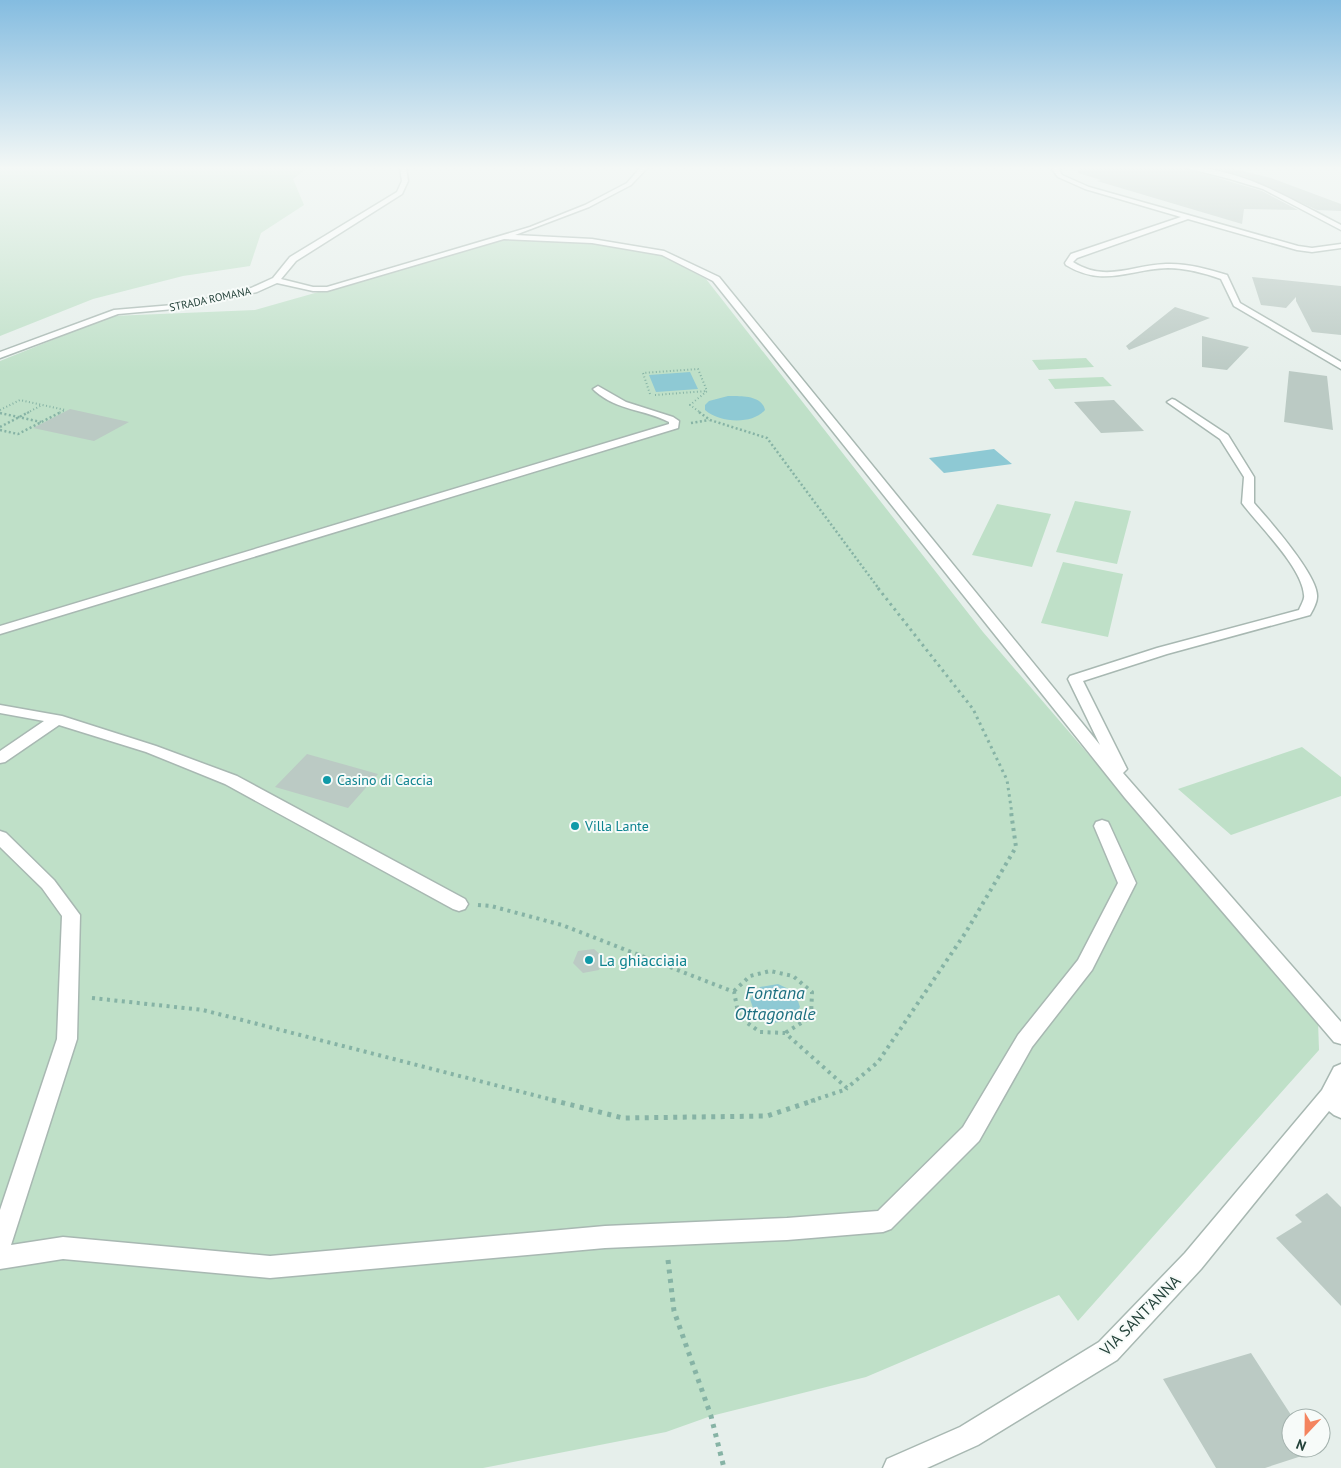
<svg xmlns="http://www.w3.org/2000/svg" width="1341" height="1468" font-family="'PT Sans',sans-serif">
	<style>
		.green { fill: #bfe0c8 }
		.water { fill: #8ec9d4 }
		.building { fill: #bbcac4 }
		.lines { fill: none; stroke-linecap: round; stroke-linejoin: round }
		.minor-casing { stroke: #a8b8b2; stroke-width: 3 }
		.path-far4 { stroke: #86b3a5; stroke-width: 2; stroke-dasharray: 1 2.5; stroke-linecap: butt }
		.path-far3 { stroke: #86b3a5; stroke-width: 2.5; stroke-dasharray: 2 2.5; stroke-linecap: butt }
		.path-far2 { stroke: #86b3a5; stroke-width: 3; stroke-dasharray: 2.5 4; stroke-linecap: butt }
		.path-far1 { stroke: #86b3a5; stroke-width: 4; stroke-dasharray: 3 4.5; stroke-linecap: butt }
		.path { stroke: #86b3a5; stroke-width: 5; stroke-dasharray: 4 5.5; stroke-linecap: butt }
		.minor { fill: #fff; fill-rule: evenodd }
		.culture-dot { fill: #0f9aa8; stroke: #f7fbf9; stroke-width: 2 }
		.labels { text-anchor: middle; stroke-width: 4; stroke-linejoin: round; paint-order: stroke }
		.far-street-label { font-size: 11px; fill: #24423a; stroke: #f7fbf9 }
		.culture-label { font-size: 14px; fill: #0d838f; stroke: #f7fbf9; text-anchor: start }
		.near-culture-label { font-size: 16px; fill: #0d838f; stroke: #f7fbf9; text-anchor: start }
		.near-street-label { font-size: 16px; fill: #24423a; stroke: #f7fbf9 }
		.near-water-label { font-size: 18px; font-style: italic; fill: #1c6f80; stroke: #f7fbf9 }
	</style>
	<rect width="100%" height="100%" fill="#e6efeb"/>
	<path class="green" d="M0 167H309L293 179 304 205 261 233 250 266 183 276 93 299 0 336Z
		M505 239 592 242 659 254 706 279 983 632 1318 1021 1319 1050 1078 1321 1059 1295 866 1377 711 1416 666 1432 483 1468H0V361L112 316 255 310Z
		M1086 358 1094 367 1039 370 1032 360Z
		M1103 377 1112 386 1055 389 1048 379Z
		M1075 501 1131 511 1117 564 1056 552Z
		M997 504 1051 514 1032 567 972 555Z
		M1063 562 1123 574 1108 637 1041 623Z
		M1302 747 1341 777V796L1231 835 1178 789Z"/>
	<path class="water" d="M690 372 698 389 656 392 649 375Z
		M728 396C740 396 762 395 765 410 752 425 720 423 705 410V405L709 401Z
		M994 449 1012 464 944 473 929 458Z
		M778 984 795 992 800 1007 791 1020 772 1023 755 1014 750 999 760 987Z"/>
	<path class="building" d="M1079 167H1181L1262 191 1298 210 1244 209 1242 224 1097 181 1101 180 1078 173Z
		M1208 167H1227L1271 178 1341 204V211L1317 210 1246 177Z
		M1252 277 1341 286V335L1312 332 1296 301V297L1286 308 1261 305Z
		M1175 307 1210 318 1129 350 1126 346Z
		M1202 336 1249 347 1227 370 1202 367Z
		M1289 371 1327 376 1333 430 1284 422Z
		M1114 400 1144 431 1101 433 1074 402Z
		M70 409 129 422 94 441 33 428Z
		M307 754 378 774 348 808 275 787Z
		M594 949 604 958 599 970 583 973 573 963 578 951Z
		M1327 1193 1341 1207V1306L1276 1238 1302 1222 1295 1215Z
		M1251 1353 1293 1418H1291V1448H1312L1314 1452 1265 1468H1216L1163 1379Z"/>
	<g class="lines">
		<defs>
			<path id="minor" d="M400 167H406L408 181 402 194 296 261 281 279 313 287H327L530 227 585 205 627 183 641 167H648L631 185 589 207 515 235 592 239 664 251 719 277 1100 745 1068 679 1070 676 1157 648 1299 610C1301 605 1305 599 1304 595 1302 567 1259 526 1242 503L1244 477 1220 439 1167 402 1172 399 1175 400 1228 435 1254 477V503C1268 519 1319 576 1317 597 1317 602 1313 610 1310 615L1167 654 1083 681 1127 769 1123 773 1341 1022V1044L1334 1042 1125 798 713 281 662 255 592 243 504 239 327 291H313L277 283 257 292 185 308 118 314 0 358V352L114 310 185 304 251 288 273 278 290 257 397 192 402 181Z
				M1054 167H1062L1059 170 1062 175 1089 187 1298 246 1312 248 1341 244V248L1312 252 1297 250 1188 219 1077 258 1073 262C1106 283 1132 265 1166 264 1187 263 1208 269 1227 275L1240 303 1341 362V369L1234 306 1221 279C1204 273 1186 268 1168 268 1129 269 1104 288 1066 265L1065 263 1071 254 1181 217 1085 189 1058 177 1052 169Z
				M1183 167C1241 167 1292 200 1341 225V230L1263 189 1230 179Z
				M598 386 626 402 673 417 679 421 678 428 0 634V626L669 424V422C644 409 618 411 595 391L593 389Z
				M0 705 62 716 156 746 237 776 465 899 468 904 465 909 459 911 453 909 225 784 146 752 59 725 5 762 0 763V751L44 721 0 713Z
				M1102 820 1108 822 1110 826 1136 883 1092 970 1032 1047 979 1141 891 1229 883 1232 787 1240 605 1248 270 1278 63 1259 0 1269V1210L57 1039 62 916 42 888 0 847V831L6 833 54 880 80 915 77 1039 11 1245 63 1237 270 1256 605 1226 787 1218 878 1211 963 1127 1018 1035 1078 960 1118 883 1094 826 1096 822Z
				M1341 1064V1118L1334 1115 1329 1111 1201 1269 1117 1360 978 1445 927 1468H883L887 1459 960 1427 1099 1342 1185 1253 1322 1090 1334 1067Z"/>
		</defs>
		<use href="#minor" class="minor-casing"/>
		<path class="path-far4" d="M650 394 643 373 698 369 707 391 690 405 701 413
			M655 395 707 391
			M0 410 20 400 65 410 59 413
			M27 413 42 405"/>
		<path class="path-far3" d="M699 412 710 420 767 438 879 589
			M0 413 41 422
			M691 423 709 420
			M0 427 29 412
			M0 430 18 434 61 412"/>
		<path class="path-far2" d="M878 588 973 709 1007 780 1012 814"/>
		<path class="path-far1" d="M478 905 491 906 562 925 734 992 739 1017 760 1032 785 1033 847 1088 878 1062 966 932 1016 847 1011 812
			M734 991 750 976 770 971 793 976 812 992 811 1017 785 1033
			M92 998 203 1010 557 1101
			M811 1101 847 1089"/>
		<path class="path" d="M552 1100 623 1118 767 1116 815 1100
			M668 1260 674 1311 711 1416 724 1468"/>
		<use href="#minor" class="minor"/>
	</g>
	<linearGradient id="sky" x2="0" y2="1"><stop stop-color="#84bce0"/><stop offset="0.45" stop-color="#f4f8f6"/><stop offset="1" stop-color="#f4f8f6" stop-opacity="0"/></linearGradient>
	<rect width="1341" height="373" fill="url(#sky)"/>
	<g class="culture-dot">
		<circle cx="327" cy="780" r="5"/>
		<circle cx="575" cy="826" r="5"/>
		<circle cx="589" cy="960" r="5"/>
	</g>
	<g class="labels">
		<g class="far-street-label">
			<text transform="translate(210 299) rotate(-12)" y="4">STRADA ROMANA</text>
		</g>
		<g class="culture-label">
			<text x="337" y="785">Casino di Caccia</text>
			<text x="585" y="831">Villa Lante</text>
		</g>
		<g class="near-culture-label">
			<text x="599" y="966">La ghiacciaia</text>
		</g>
		<g class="near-street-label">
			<text transform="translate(1140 1315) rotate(-45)" y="6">VIA SANT'ANNA</text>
		</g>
		<g class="near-water-label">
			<text x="775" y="999">Fontana<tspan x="775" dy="21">Ottagonale</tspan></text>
		</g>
	</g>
	<g transform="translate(1306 1433) rotate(202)"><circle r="24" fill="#f7fbf9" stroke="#a3b1ad"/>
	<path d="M0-4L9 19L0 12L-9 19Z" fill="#f4845f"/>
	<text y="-8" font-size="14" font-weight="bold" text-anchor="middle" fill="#24423a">N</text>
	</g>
</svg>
